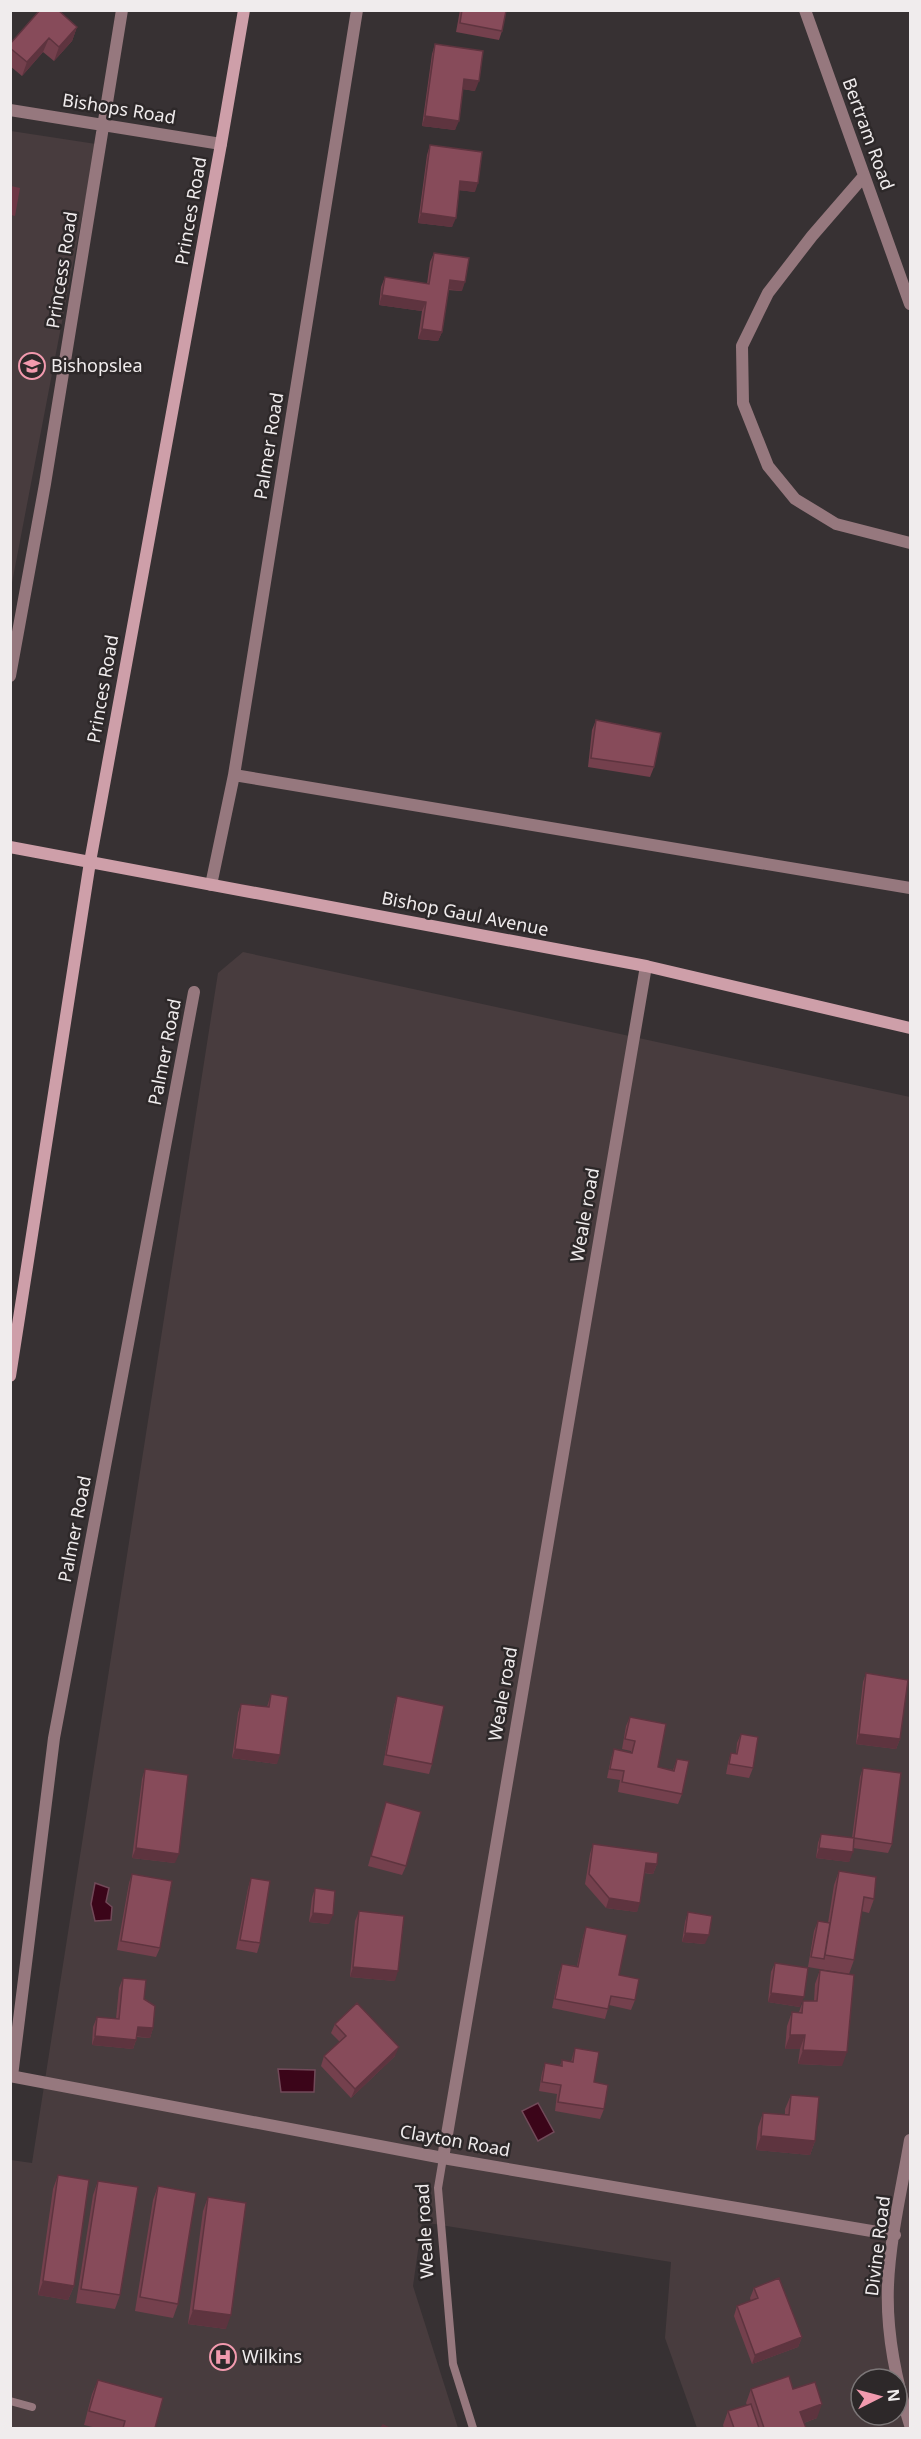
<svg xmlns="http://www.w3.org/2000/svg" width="921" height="2439" font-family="'Noto Sans',sans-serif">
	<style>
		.built { fill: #483c3e; fill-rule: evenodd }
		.green { fill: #6d3745 }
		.water { fill: #3b0519; stroke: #714a59; stroke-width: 1.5 }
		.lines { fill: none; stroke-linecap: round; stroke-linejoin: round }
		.lane { stroke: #96787e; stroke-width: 8 }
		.street { stroke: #96787e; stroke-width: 12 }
		.secondary { stroke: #ce9fa9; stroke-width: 12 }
		.wall { fill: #74404d }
		.shaded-wall { fill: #5e343f }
		.building { fill: #874b5a; stroke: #5e343f; stroke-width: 1.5 }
		.labels { text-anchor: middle; stroke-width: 5; stroke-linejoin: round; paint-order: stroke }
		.street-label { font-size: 18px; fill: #f0eced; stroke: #2d2829 }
		.poi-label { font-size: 18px; fill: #f0eced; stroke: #2d2829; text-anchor: start }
	</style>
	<rect width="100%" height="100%" fill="#373133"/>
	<path class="built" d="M11 131 96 144 11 588Z
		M243 952 910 1097V2428H697L665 2338 671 2262 422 2222 413 2286 458 2428H11V2160L32 2163 218 973ZM861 2379H897V2415H861Z"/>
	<path class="green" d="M11 186 20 188 15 216 11 215Z"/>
	<path class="water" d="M95 1883 109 1888 106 1902 112 1907 111 1920 95 1921 91 1904Z
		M278 2069 315 2070 314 2092H281Z
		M538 2103 554 2132 538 2141 522 2111Z"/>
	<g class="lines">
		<path class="lane" d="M443 2158 438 2188 453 2364 473 2428
			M10 2401 32 2407"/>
		<path class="street" d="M805 10 910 304
			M10 110 221 144
			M864 176 812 236 768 293 742 346 743 403 768 466 795 499 836 524 910 543
			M10 676 45 484 122 10
			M234 775 910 888
			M211 885 234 775 357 10
			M10 2076 443 2158 895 2235
			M12 2076 54 1738 194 992
			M910 2140C902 2188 890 2237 888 2285 886 2332 896 2381 910 2425
			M443 2158 646 966"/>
		<path class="secondary" d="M10 847 646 966 910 1028
			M10 1376 90 862 221 144 244 10"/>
	</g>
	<path class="wall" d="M460 10H502V31L499 40 456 32Z
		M77 27 72 41 54 61 43 52 22 76 10 66V44Z
		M435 44 475 91 463 89 455 130 422 126 432 54Z
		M430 145 475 192 459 190 452 227 418 223 427 155Z
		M434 253 462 291 448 290 442 332 438 341 418 339 422 311 379 305 381 287 385 277 427 284 430 262Z
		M596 720 654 767 650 777 588 767 592 730Z
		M866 1673 900 1739 896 1749 856 1744 863 1682Z
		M271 1694 277 1764 232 1758 238 1713 241 1704 267 1707Z
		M397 1696 432 1764 429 1774 383 1765 394 1706Z
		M630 1717 658 1767 673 1770 677 1759 682 1794 678 1804 618 1792 620 1780 607 1778 611 1759 614 1749 631 1753V1751L622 1749 626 1726Z
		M741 1734 753 1768 749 1778 726 1774 728 1763 731 1753 736 1754 737 1743Z
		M863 1768 892 1844 888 1853 853 1848 849 1862 816 1858 818 1843 821 1834 852 1838 860 1777Z
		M145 1769 175 1863 132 1858 142 1779Z
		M386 1802 406 1866 402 1875 368 1866Z
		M593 1844 657 1864 653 1874 644 1873 637 1912 606 1908 585 1884 590 1854Z
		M839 1871 874 1899 869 1913 861 1911 854 1960 849 1974 808 1967 814 1931 818 1921 828 1923 834 1885Z
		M132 1874 160 1948 156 1957 117 1950 129 1883Z
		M251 1878 260 1943 257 1953 236 1949 248 1888Z
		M315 1888 329 1924 309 1922 312 1898Z
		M359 1911 395 1981 350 1977 355 1921Z
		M688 1912 705 1944 682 1942 685 1922Z
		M586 1927 619 1975 635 2000 631 2010 609 2005 605 2019 552 2008 559 1973 562 1964 577 1966 583 1937Z
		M775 1963 800 2007 768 2002 771 1972Z
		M820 1970 842 2066 798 2064 800 2049H785L787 2026 792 2012H799L803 2001H814L815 1984Z
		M123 1978 153 2028 150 2038 137 2037 133 2049 92 2045 93 2027 97 2017 116 2019 119 1988Z
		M335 2024 395 2056 351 2098 321 2066 324 2056 340 2042 331 2033Z
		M575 2048 594 2082 604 2109 600 2119 555 2111 557 2094 539 2091 542 2073 545 2063 560 2066 562 2060 571 2062Z
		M791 2095 815 2141 810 2155 756 2150 758 2127 763 2113 785 2115V2109Z
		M58 2175 74 2286 68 2300 38 2295 53 2189Z
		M98 2181 120 2295 115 2309 76 2303 93 2195Z
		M158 2186 178 2304 173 2318 135 2311 153 2200Z
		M208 2197 226 2329 188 2324 203 2211Z
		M754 2288 802 2337 798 2347 752 2364 734 2316 737 2306 751 2301 750 2298Z
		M98 2380 155 2428H97L84 2425 92 2394Z
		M751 2389H793L817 2418 804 2423 806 2428H724L723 2425 728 2411 747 2405 746 2403Z"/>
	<path class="shaded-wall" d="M77 27 72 41 54 61 59 47Z
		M49 38 43 52 22 76 27 62Z
		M464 79 479 81 475 91 461 89Z
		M425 116 459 121 455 130 422 126Z
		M460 181 478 183 475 192 457 190Z
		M421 213 456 218 452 227 418 223Z
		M450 280 465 282 462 291 446 289Z
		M382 295 426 302 422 311 379 305Z
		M422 329 442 332 438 341 418 339Z
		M859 1734 900 1739 896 1749 856 1744Z
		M235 1749 280 1755 277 1764 232 1758Z
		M136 1848 179 1854 175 1863 132 1858Z
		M819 1848 853 1852 849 1862 816 1858Z
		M646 1863 657 1864 653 1874 642 1872Z
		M609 1898 640 1903 637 1912 606 1908Z
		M313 1913 333 1915 329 1924 309 1922Z
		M685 1933 709 1935 705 1944 682 1942Z
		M353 1967 398 1971 395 1981 350 1977Z
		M771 1993 804 1997 800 2007 768 2002Z
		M138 2027 153 2028 150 2038 134 2036Z
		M790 2035H805L800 2049H785Z
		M95 2036 136 2040 133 2049 92 2045Z
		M399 2047 395 2056 351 2098 355 2089Z
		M803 2050 847 2052 842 2066 798 2064Z
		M761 2136 815 2141 810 2155 756 2150Z
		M43 2281 74 2286 68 2300 38 2295Z
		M193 2310 231 2315 226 2329 188 2324Z
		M802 2337 798 2347 752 2364 755 2355Z
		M822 2404 817 2418 795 2426 800 2412Z"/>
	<path class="building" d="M40 10H58L77 27 59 47 49 38 27 62 10 48V44Z
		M462 10 506 11 502 31 460 23Z
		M435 44 483 51 479 81 464 79 459 121 425 116Z
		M430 145 482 152 478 183 460 181 456 218 421 213Z
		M434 253 469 258 465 282 450 280 442 332 422 329 426 302 382 295 385 277 429 284Z
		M596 720 661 733 654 767 591 758Z
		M866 1673 908 1680 900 1739 859 1734Z
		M271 1694 288 1697 280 1755 235 1749 241 1704 269 1707Z
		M397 1696 444 1706 432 1764 386 1755Z
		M630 1717 666 1724 658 1767 674 1771 677 1759 689 1761 682 1794 622 1782 624 1771 610 1769 614 1749 632 1753 635 1741 625 1739Z
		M741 1734 758 1737 753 1768 729 1764 731 1753 737 1754Z
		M863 1768 901 1773 892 1844 854 1838Z
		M145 1769 188 1775 179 1854 136 1848Z
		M386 1802 421 1812 406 1866 371 1856Z
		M821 1834 854 1838 853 1852 819 1848Z
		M593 1844 658 1853 657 1864 646 1863 640 1903 609 1898 589 1874Z
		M839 1871 876 1877 874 1899 864 1897 854 1960 825 1955Z
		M132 1874 172 1881 160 1948 121 1941Z
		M251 1878 270 1881 260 1943 240 1940Z
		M315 1888 335 1891 333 1915 313 1913Z
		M359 1911 404 1916 398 1971 353 1967Z
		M688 1912 712 1916 709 1935 685 1933Z
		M818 1921 830 1923 824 1959 811 1957Z
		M586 1927 627 1935 619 1975 639 1979 635 2000 611 1996 608 2009 555 1999 562 1964 578 1967Z
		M775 1963 808 1968 804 1997 771 1993Z
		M820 1970 854 1975 847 2052 803 2050 805 2035H790L792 2012 802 2013 803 2001H817Z
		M123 1978 146 1980 144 1999 155 2006 153 2028 138 2027 136 2040 95 2036 97 2017 119 2019Z
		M357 2003 399 2047 355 2089 324 2056 346 2036 335 2024Z
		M575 2048 599 2052 594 2082 608 2085 604 2109 558 2102 561 2085 542 2082 545 2063 562 2066V2060L573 2062Z
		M791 2095 819 2097 815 2141 761 2136 763 2113 789 2115Z
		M58 2175 89 2180 74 2286 43 2281Z
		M98 2181 138 2187 120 2295 81 2289Z
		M158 2186 196 2193 178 2304 140 2297Z
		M208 2197 246 2203 231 2315 193 2310Z
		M779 2278 802 2337 755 2355 737 2306 758 2298 754 2288Z
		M789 2376 793 2389 815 2382 822 2404 800 2412 806 2428H764L751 2389Z
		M98 2380 163 2398 155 2428H123L125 2421 89 2411Z
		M751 2404 759 2428H734L728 2411Z
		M383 2425 389 2428H381Z"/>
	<defs>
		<symbol id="school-ring" viewBox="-11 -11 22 22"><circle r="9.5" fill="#2d2829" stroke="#f29aae" stroke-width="1.5"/><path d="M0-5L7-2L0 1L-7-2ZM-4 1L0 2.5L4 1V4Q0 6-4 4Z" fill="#f29aae"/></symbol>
		<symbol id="hospital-ring" viewBox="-11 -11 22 22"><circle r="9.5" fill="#2d2829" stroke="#f29aae" stroke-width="1.5"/><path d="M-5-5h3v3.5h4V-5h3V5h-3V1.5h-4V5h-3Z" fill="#f29aae"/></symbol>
	</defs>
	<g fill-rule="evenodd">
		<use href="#school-ring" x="17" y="351" width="30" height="30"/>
		<use href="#hospital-ring" x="208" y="2342" width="30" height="30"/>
	</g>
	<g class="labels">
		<g class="street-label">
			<text transform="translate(119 109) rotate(9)" y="6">Bishops Road</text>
			<text transform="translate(868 134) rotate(70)" y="6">Bertram Road</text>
			<text transform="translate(191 211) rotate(-80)" y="6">Princes Road</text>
			<text transform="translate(62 270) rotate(-81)" y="6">Princess Road</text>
			<text transform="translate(269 446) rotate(-81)" y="6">Palmer Road</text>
			<text transform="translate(103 689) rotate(-80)" y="6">Princes Road</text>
			<text transform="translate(465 914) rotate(11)" y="6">Bishop Gaul Avenue</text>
			<text transform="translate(165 1052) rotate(-79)" y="6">Palmer Road</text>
			<text transform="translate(585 1215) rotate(-80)" y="6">Weale road</text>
			<text transform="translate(75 1529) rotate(-79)" y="6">Palmer Road</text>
			<text transform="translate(503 1694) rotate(-80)" y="6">Weale road</text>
			<text transform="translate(455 2141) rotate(10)" y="6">Clayton Road</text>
			<text transform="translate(425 2231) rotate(-93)" y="6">Weale road</text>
			<text transform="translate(878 2246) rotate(-83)" y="6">Divine Road</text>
		</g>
		<g class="poi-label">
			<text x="51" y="372">Bishopslea</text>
			<text x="242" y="2363">Wilkins</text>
		</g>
	</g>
	<rect width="921" height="2439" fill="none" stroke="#f0eced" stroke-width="24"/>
	<g transform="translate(879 2397) rotate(84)"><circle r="28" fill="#2d2829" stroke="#7b7677" stroke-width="1.5"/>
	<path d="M0-4.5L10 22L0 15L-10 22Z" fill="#f29aae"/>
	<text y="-9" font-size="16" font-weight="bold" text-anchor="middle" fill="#f0eced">N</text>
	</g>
</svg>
